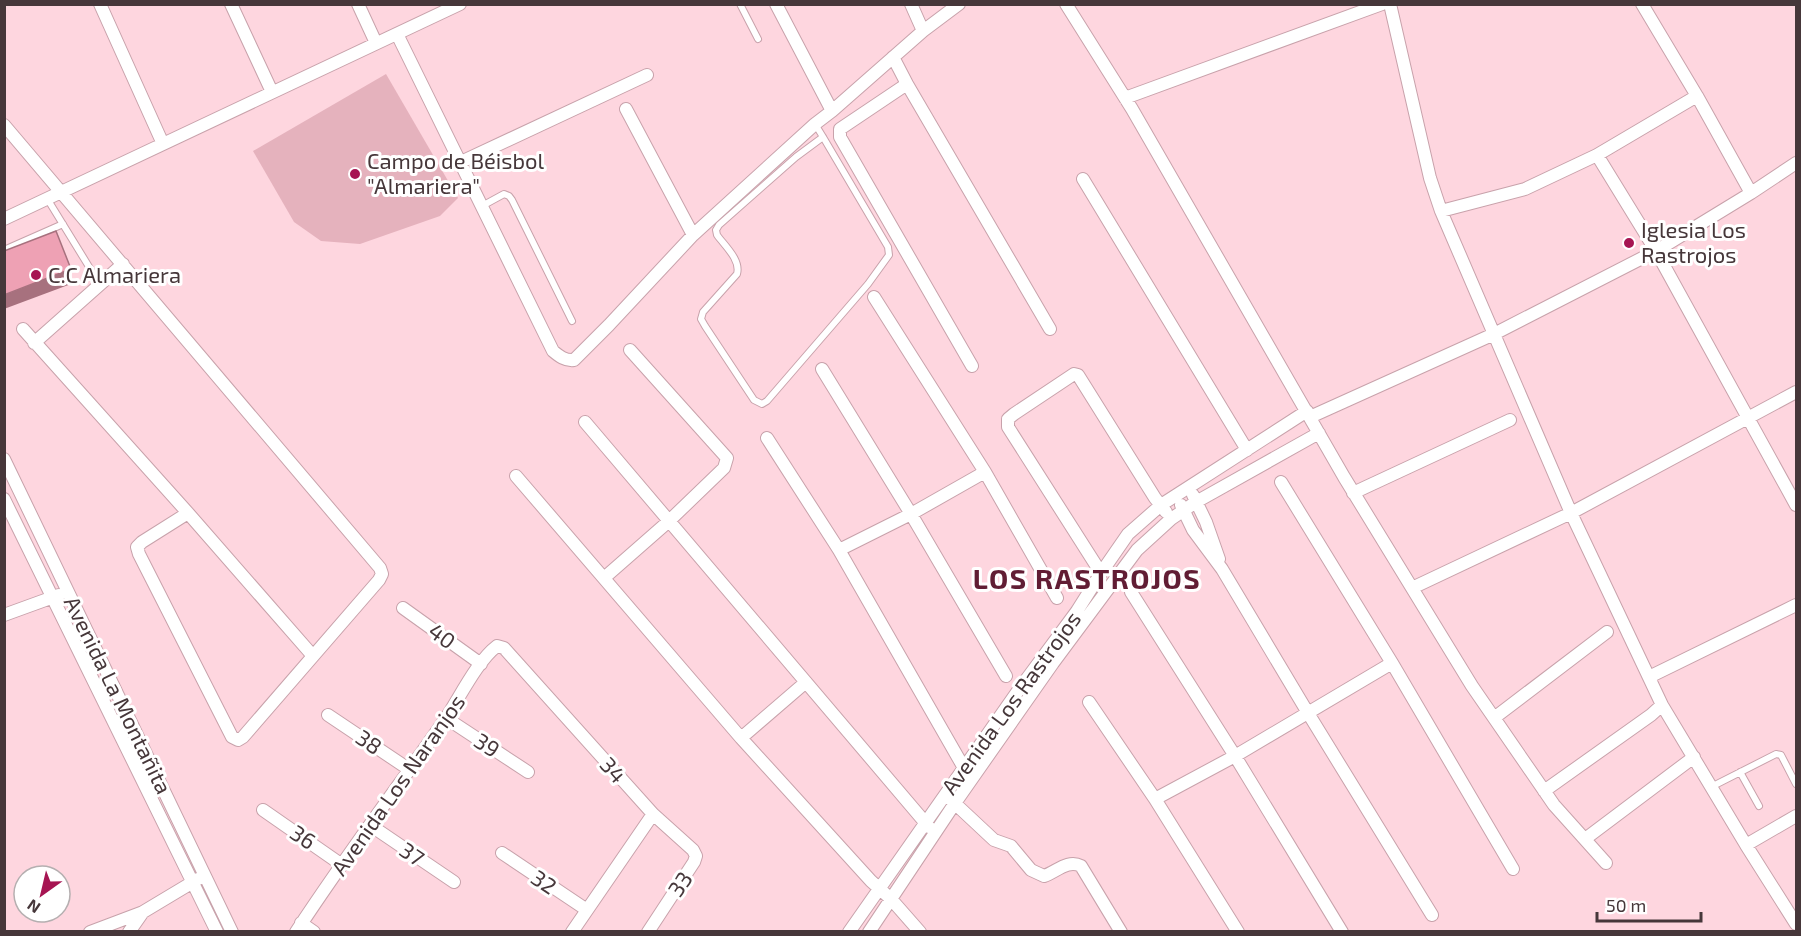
<svg xmlns="http://www.w3.org/2000/svg" width="1801" height="936" font-family="'Exo 2',sans-serif">
	<style>
		.green { fill: #e5b2bd }
		.lines { fill: none; stroke-linecap: round; stroke-linejoin: round }
		.lane-casing { stroke: #c8a2ab; stroke-width: 8 }
		.street-casing { stroke: #c8a2ab; stroke-width: 14 }
		.lane { stroke: #fff; stroke-width: 6 }
		.street { stroke: #fff; stroke-width: 12 }
		.shaded-wall { fill: #a7717e }
		.building { fill: #eea1b4; stroke: #a7717e; stroke-width: 1.5 }
		.poi-dot { fill: #a61452; stroke: #fff; stroke-width: 2 }
		.labels { text-anchor: middle; stroke-width: 6; stroke-linejoin: round; paint-order: stroke }
		.poi-label { font-size: 22px; fill: #46373a; stroke: #fff; text-anchor: start }
		.street-label { font-size: 22px; fill: #46373a; stroke: #fff }
		.district-label { font-size: 28px; font-weight: bold; letter-spacing: 1.5px; fill: #611d34; stroke: #fff }
	</style>
	<rect width="100%" height="100%" fill="#fed6df"/>
	<path class="green" d="M386 74 458 198 440 216 360 244 321 241 294 222 253 151Z"/>
	<g class="lines">
		<defs>
			<path id="lane" d="M740 4 758 39
				M815 124 823 137 888 247 889 255 868 284 767 401 762 404 754 400 705 326 701 319 703 312 737 274C741 260 725 246 717 235L716 230 719 225 796 157 823 137
				M48 200 91 270
				M482 206 504 194 509 196 512 200 572 321
				M4 250 63 224
				M1740 772 1759 806
				M1711 787 1776 754 1781 755 1796 784"/>
			<path id="street" d="M100 4 163 144
				M231 4 272 92
				M358 4 376 43
				M776 4 832 111
				M911 4 923 31
				M1066 4 1132 109 1344 477 1472 686 1554 805 1606 863
				M1390 4 1430 178 1441 211 1571 513 1662 705 1746 845 1796 924
				M1642 4 1697 96 1751 193
				M397 34 553 351C559 356 565 361 574 360L609 325 693 235 815 124 832 111 923 31 959 4
				M893 57 907 84 1050 329
				M907 84 840 129V137L972 366
				M1125 98 1382 4
				M626 109 693 235
				M4 125 380 568 382 574 379 580 243 737 238 740 232 737 139 554 137 547 142 542 188 513
				M1597 155 1656 251 1796 505
				M461 162 647 75
				M1083 179 1247 450
				M1441 211 1525 189 1597 155 1697 96
				M4 219 460 4
				M874 297 985 472 1057 598
				M23 329 188 513 313 656
				M34 343 123 264
				M822 369 911 514 1006 676
				M1310 417 1494 334 1656 251 1751 193 1796 163
				M585 422 929 827
				M767 438 839 550 964 768 968 772
				M4 459 232 932
				M516 476 741 738 871 881 891 899 920 932
				M1281 482 1392 663 1513 869
				M1353 493 1510 420
				M1193 495 1206 522 1219 559
				M4 499 217 932
				M1181 505 1193 530 1222 569 1308 713 1432 915
				M839 550 911 514 985 472
				M1101 573 1008 427V419L1014 414 1074 374 1078 375 1155 498 1166 512
				M604 578 669 521 724 468 727 458 630 350
				M1412 588 1571 513 1796 392
				M1131 592 1235 756 1342 932
				M403 608 481 664
				M4 615 59 595
				M1649 677 1796 605
				M1089 702 1155 799 1238 932
				M328 715 410 770
				M446 718 528 772
				M1494 718 1607 632
				M741 738 806 682
				M1544 791 1651 715 1662 705
				M948 797 994 840 1011 846 1031 870 1044 876C1056 872 1068 859 1081 866L1121 932
				M1155 799 1235 756 1392 663
				M263 810 342 865
				M370 825 454 882
				M1585 839 1694 757
				M1746 845 1796 816
				M502 853 587 910
				M301 923 314 932
				M90 932 143 912
				M129 932 143 912 198 879
				M296 932C343 860 395 791 444 721 459 699 477 661 497 646L504 648 653 814 693 850 696 856 694 862 648 932
				M572 932 653 814
				M849 932 1020 688 1077 611 1101 573 1128 534 1161 505 1307 411
				M869 932 955 803 1053 663 1137 550 1171 519 1196 502 1319 433"/>
		</defs>
		<use href="#lane" class="lane-casing"/>
		<use href="#street" class="street-casing"/>
		<use href="#lane" class="lane"/>
		<use href="#street" class="street"/>
	</g>
	<path class="shaded-wall" d="M71 269V284L4 309V295Z"/>
	<path class="building" d="M56 231 71 269 4 295V251Z"/>
	<g class="poi-dot">
		<circle cx="355" cy="174" r="6"/>
		<circle cx="1629" cy="243" r="6"/>
		<circle cx="36" cy="275" r="6"/>
	</g>
	<g class="labels">
		<g class="poi-label">
			<text x="367" y="169">Campo de Béisbol<tspan x="367" dy="25">"Almariera"</tspan></text>
			<text x="1641" y="238">Iglesia Los<tspan x="1641" dy="25">Rastrojos</tspan></text>
			<text x="48" y="283">C.C Almariera</text>
		</g>
		<g class="street-label">
			<text transform="translate(442 636) rotate(36)" y="8">40</text>
			<text transform="translate(118 695) rotate(64)" y="8">Avenida La Montañita</text>
			<text transform="translate(1011 703) rotate(-54)" y="8">Avenida Los Rastrojos</text>
			<text transform="translate(369 742) rotate(34)" y="8">38</text>
			<text transform="translate(487 745) rotate(33)" y="8">39</text>
			<text transform="translate(613 770) rotate(48)" y="8">34</text>
			<text transform="translate(398 785) rotate(-55)" y="8">Avenida Los Naranjos</text>
			<text transform="translate(303 837) rotate(34)" y="8">36</text>
			<text transform="translate(412 854) rotate(34)" y="8">37</text>
			<text transform="translate(544 882) rotate(34)" y="8">32</text>
			<text transform="translate(680 884) rotate(-56)" y="8">33</text>
		</g>
		<g class="district-label">
			<text x="1087" y="589">LOS RASTROJOS</text>
		</g>
	</g>
	<rect width="1801" height="936" fill="none" stroke="#46373a" stroke-width="12"/>
	<g transform="translate(42 894) rotate(214)"><circle r="28" fill="#ffffff" stroke="#b5afb0" stroke-width="1.5"/>
	<path d="M0-4.5L10 22L0 15L-10 22Z" fill="#a61452"/>
	<text y="-9" font-size="16" font-weight="bold" text-anchor="middle" fill="#46373a">N</text>
	</g>
	<path d="M1597 912v9h104v-9" fill="none" stroke="#46373a" stroke-width="3"/>
	<text x="1606" y="912" font-size="18" fill="#46373a" stroke="#ffffff" stroke-width="4.5" paint-order="stroke">50 m</text>
</svg>
